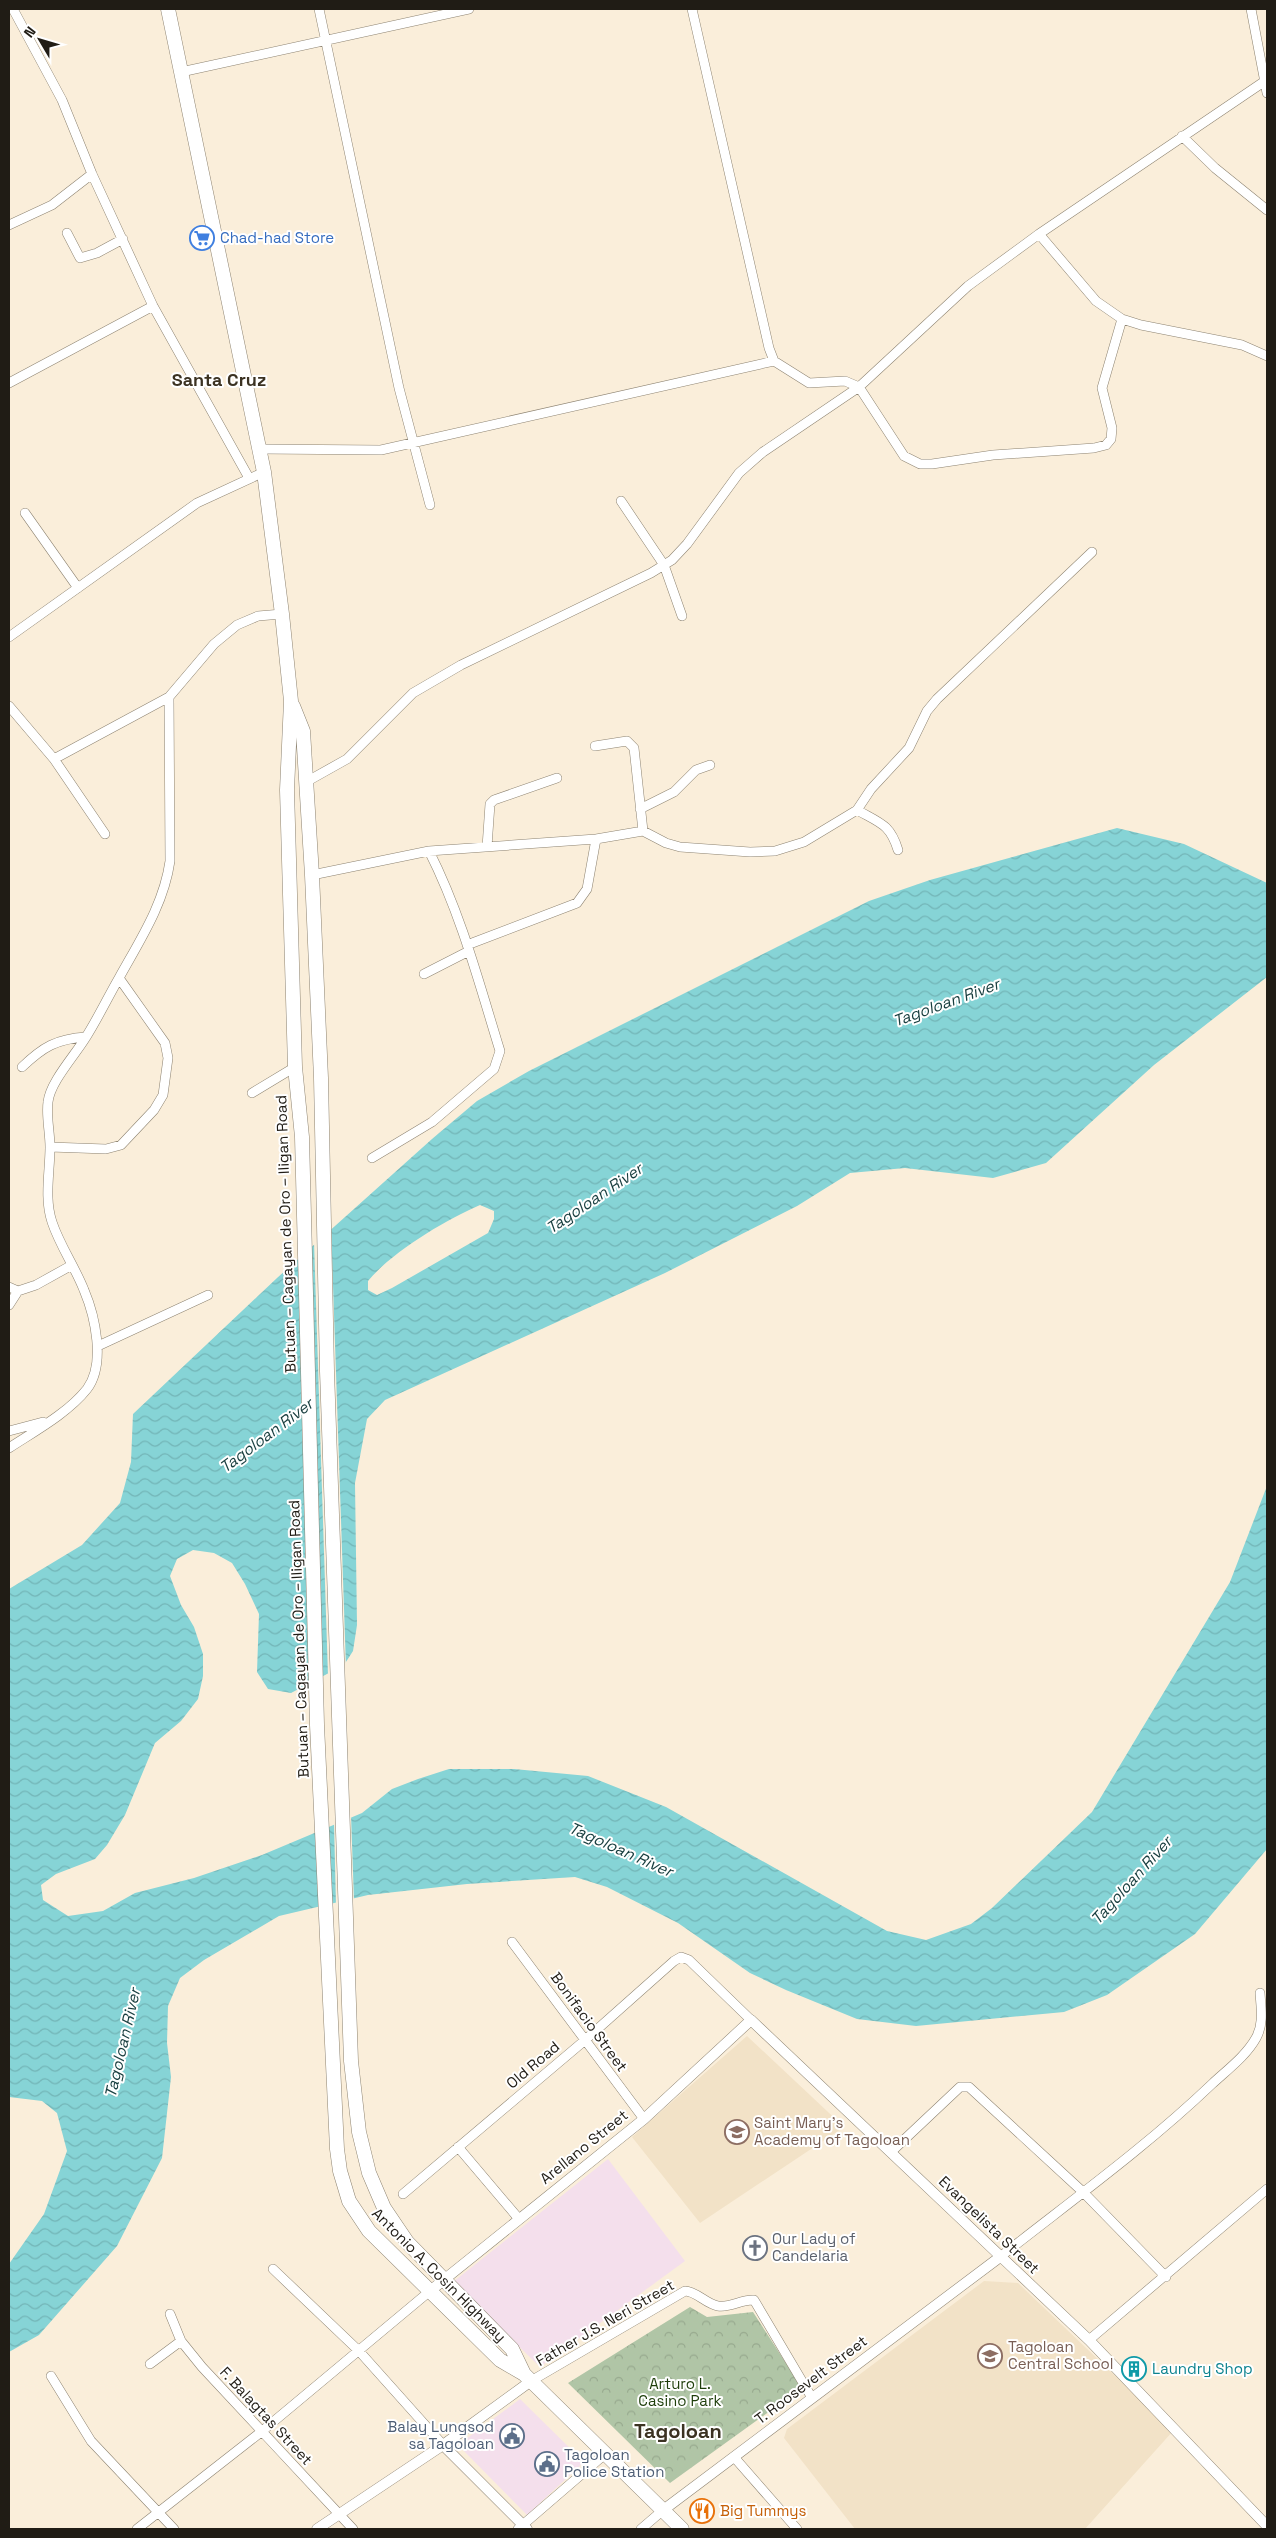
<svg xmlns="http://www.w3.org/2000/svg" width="1276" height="2538" font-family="'Space Grotesk',sans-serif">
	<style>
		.commercial { fill: #f4dfec }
		.built { fill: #f2e2c7 }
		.park { fill: url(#park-crowns) }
		.water { fill: url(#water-waves); fill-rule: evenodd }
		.pier { fill: #faeeda }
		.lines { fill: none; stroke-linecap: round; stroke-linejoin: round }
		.minor-casing { stroke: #8d8371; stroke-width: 10 }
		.tertiary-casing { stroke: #8d8371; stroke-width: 11 }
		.trunk-casing { stroke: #8d8371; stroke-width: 15 }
		.minor { stroke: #fff; stroke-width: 9 }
		.tertiary { stroke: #fff; stroke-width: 10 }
		.trunk { stroke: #fff; stroke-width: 14 }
		.labels { text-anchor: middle; stroke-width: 4; stroke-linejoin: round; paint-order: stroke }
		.shop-label { font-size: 15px; fill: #366cbe; stroke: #fff; text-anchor: start }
		.street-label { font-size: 15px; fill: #201c15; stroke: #fff }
		.education-label { font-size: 15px; fill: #785e54; stroke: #fff; text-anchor: start }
		.worship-label { font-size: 15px; fill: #5b616d; stroke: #fff; text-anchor: start }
		.culture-label { font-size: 15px; fill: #0d838f; stroke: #fff; text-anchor: start }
		.park-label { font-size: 15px; fill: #1e3e0a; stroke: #fff }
		.service-label { font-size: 15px; fill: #4e5e75; stroke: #fff; text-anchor: end }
		.food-label { font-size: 15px; fill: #c56008; stroke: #fff; text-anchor: start }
		.water-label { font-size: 16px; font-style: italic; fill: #173d3e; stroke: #fff }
		.quarter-label { font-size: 18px; font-weight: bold; fill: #3b3222; stroke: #fff }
		.district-label { font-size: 20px; font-weight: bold; fill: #3b3222; stroke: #fff }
	</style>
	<defs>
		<pattern id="park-crowns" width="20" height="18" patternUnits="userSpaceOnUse" patternTransform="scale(1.25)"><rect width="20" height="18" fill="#b0c5a6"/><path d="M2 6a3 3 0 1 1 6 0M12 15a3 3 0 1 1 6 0" fill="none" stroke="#97a98e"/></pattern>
		<pattern id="water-waves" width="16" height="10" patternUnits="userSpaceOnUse" patternTransform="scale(1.25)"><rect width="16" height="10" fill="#86d4d6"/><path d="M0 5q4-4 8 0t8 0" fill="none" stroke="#73b5b7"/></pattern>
	</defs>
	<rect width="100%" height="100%" fill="#faeeda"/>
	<path class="commercial" d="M608 2159 685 2261 540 2367 453 2282Z
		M520 2399 584 2462 527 2515 458 2445Z"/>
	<path class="built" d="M747 2036 844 2127 700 2223 632 2137Z
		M984 2281 1018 2283 1173 2431 1085 2529H855L784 2438 787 2429Z"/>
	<path class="park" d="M690 2307 707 2317 753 2312 802 2388 670 2483 568 2383Z"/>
	<path class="water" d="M1117 828 1184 844 1267 883V977L1154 1065 1046 1163 993 1178 905 1168 850 1173 797 1206 665 1273 385 1400 367 1419 355 1483 357 1625 353 1651 344 1665 291 1693 268 1689 257 1672 259 1614 245 1584 232 1563 214 1553 193 1550 177 1559 170 1576 181 1605 194 1627 203 1654V1676L198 1699 181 1721 155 1743 125 1815 107 1845 95 1859 56 1874 41 1885 43 1900 68 1916 103 1911 135 1893 194 1878 262 1855 362 1813 392 1789 418 1779 449 1769H514L588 1776 666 1807 887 1931 926 1940 971 1924 992 1908 1092 1812 1230 1582 1267 1486V1849L1195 1934 1107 1995 1064 2012 916 2026 857 2019 786 1990 750 1973 678 1923 607 1887 575 1877 467 1884 368 1895 279 1916 204 1960 180 1978 168 2006 167 2043 171 2077 162 2158 117 2246 39 2335 9 2352V2264L44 2214 67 2151 57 2113 42 2101 9 2097V1589L82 1545 120 1503 131 1462 133 1414 277 1278 432 1139 477 1101 529 1071 869 901 930 880ZM480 1205 494 1211V1219L488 1233 392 1288 377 1295 368 1290V1281C392 1252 445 1220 480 1205Z"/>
	<path class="pier" d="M331 1226 346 1667 328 1676 314 1242Z
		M351 1815 354 1901 336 1905 334 1823Z"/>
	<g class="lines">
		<defs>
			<path id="minor" d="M13 9 62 100 92 174 153 306 249 478
				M319 9 399 388 430 505
				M692 9 769 348 774 361 809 383 845 381 859 387 904 456 920 464H932L993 455 1094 448 1106 445 1111 439 1112 428 1102 388 1122 319
				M1251 9 1267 93
				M181 72 469 9
				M1182 136 1215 168 1267 210
				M9 225 52 205 92 174
				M67 233 80 258 97 253 123 239
				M1039 234 1096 301 1122 319 1141 325 1242 345 1267 356
				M9 383 153 306
				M259 449 381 450 774 361
				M621 501 664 565 682 616
				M25 513 78 588
				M9 637 197 503 264 472
				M9 706 54 759 105 834
				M54 759 169 697 214 644 237 625 258 616 282 614
				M306 782 347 759 413 693 461 665 651 573 672 560 687 544 739 473 763 452 859 387 968 286 1039 234 1265 81
				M640 809 674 792 696 770 710 765
				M857 810C880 823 890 824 898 850
				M643 831 666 843 680 847 750 852 775 851 804 842 857 810 871 789 909 748 927 711 937 699 1092 552
				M487 847 490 804 494 800 557 778
				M312 875 429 851 596 839 643 831 634 748 627 741 595 746
				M467 945 577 903 587 889 596 839
				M424 974 469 951
				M22 1067C43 1047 56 1039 86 1037
				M252 1093 295 1067
				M50 1147 106 1149 121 1145 154 1110 163 1095 168 1058 165 1043 119 978
				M372 1158 432 1122 494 1069 500 1051C479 983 461 914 429 851
				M9 1287 18 1291 36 1285 72 1265
				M9 1305 18 1291
				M98 1346 208 1295
				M9 1431 43 1422
				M9 1448C35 1431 68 1413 87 1389 106 1364 95 1316 84 1290 75 1267 60 1246 52 1222 44 1198 50 1172 50 1147 50 1132 46 1116 48 1102 50 1082 76 1054 86 1037 98 1018 108 997 119 978 140 940 164 904 170 861L169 697
				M512 1942 644 2119
				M458 2147 519 2219
				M891 2152 960 2087H969L1083 2192 1166 2277
				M403 2194 584 2041 674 1961 681 1957 689 1960 751 2020
				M1000 2257C1071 2201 1146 2147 1212 2084 1227 2070 1246 2056 1256 2038 1264 2024 1261 2008 1260 1993
				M273 2269 359 2351 443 2445
				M170 2314 181 2341 202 2367 353 2529
				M1089 2340 1267 2189
				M150 2364 181 2341
				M51 2376 91 2441 174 2529
				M531 2381 685 2291C696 2291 706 2304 718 2306 731 2308 742 2299 754 2300L812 2398
				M734 2457 797 2529
				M137 2529 261 2432 430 2291
				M518 2529 605 2454
				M641 2529 662 2511"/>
			<path id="tertiary" d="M430 2291 644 2119 751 2020 1089 2340 1267 2526
				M443 2445 527 2529
				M662 2511 1000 2257
				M317 2529 443 2445 531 2381"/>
			<path id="trunk" d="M168 9 264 472 282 614 291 701 287 790 295 1067 302 1137 317 1725 337 2149 340 2171 349 2201 369 2231 500 2360 524 2374 682 2529
				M293 706 303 731 312 875 321 1078 327 1371 351 2061 359 2132 369 2173 384 2208 407 2242 512 2349 524 2374"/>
		</defs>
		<use href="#minor" class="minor-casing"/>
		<use href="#tertiary" class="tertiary-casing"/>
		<use href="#trunk" class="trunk-casing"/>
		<use href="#minor" class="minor"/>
		<use href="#tertiary" class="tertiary"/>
		<use href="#trunk" class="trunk"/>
	</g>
	<defs>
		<symbol id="supermarket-ring" viewBox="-11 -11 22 22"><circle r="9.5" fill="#fff" stroke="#3f7fe0" stroke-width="1.5"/><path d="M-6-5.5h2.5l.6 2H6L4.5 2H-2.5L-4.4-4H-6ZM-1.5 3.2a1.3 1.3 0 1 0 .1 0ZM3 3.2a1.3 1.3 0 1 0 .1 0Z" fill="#3f7fe0"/></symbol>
		<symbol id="school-ring" viewBox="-11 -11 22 22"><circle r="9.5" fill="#fff" stroke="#8d6e63" stroke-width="1.5"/><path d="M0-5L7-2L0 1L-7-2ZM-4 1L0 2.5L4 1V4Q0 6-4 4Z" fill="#8d6e63"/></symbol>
		<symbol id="church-ring" viewBox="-11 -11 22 22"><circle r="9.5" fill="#fff" stroke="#6b7280" stroke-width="1.5"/><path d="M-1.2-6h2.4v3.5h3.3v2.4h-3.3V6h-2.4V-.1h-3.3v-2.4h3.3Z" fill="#6b7280"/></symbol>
		<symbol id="building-ring" viewBox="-11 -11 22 22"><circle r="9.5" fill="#fff" stroke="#0f9aa8" stroke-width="1.5"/><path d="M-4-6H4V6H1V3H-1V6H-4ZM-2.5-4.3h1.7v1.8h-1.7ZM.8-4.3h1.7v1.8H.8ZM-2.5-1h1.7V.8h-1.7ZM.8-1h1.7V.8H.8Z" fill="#0f9aa8"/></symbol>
		<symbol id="civic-ring" viewBox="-11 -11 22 22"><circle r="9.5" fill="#fff" stroke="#5c6f8a" stroke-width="1.5"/><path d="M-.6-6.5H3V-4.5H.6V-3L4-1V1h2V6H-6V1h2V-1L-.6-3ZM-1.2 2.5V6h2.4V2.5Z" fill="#5c6f8a"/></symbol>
		<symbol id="restaurant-ring" viewBox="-11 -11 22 22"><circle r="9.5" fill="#fff" stroke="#e8710a" stroke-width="1.5"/><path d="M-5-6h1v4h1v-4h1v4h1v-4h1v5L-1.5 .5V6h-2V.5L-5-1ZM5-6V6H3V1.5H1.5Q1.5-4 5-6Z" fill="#e8710a"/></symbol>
	</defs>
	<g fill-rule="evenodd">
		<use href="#supermarket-ring" x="188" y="224" width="28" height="28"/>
		<use href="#school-ring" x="723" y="2118" width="28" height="28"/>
		<use href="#church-ring" x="741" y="2234" width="28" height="28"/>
		<use href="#school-ring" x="976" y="2342" width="28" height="28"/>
		<use href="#building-ring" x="1120" y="2355" width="28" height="28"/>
		<use href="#civic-ring" x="498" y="2422" width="28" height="28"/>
		<use href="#civic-ring" x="533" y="2450" width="28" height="28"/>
		<use href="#restaurant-ring" x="688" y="2497" width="28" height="28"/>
	</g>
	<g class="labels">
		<g class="shop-label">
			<text x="220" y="243">Chad-had Store</text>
		</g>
		<g class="street-label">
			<text transform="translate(286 1234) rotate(-92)" y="5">Butuan – Cagayan de Oro – Iligan Road</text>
			<text transform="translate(299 1639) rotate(-92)" y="5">Butuan – Cagayan de Oro – Iligan Road</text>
			<text transform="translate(589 2022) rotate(54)" y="5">Bonifacio Street</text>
			<text transform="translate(533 2065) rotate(-40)" y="5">Old Road</text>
			<text transform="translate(584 2147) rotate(-39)" y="5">Arellano Street</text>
			<text transform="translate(989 2225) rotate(44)" y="5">Evangelista Street</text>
			<text transform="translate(439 2275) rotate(45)" y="5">Antonio A. Cosin Highway</text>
			<text transform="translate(605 2323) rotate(-30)" y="5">Father J.S. Neri Street</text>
			<text transform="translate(811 2380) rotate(-37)" y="5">T. Roosevelt Street</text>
			<text transform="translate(266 2416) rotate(47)" y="5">F. Balagtas Street</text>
		</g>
		<g class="education-label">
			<text x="754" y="2128">Saint Mary’s<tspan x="754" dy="17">Academy of Tagoloan</tspan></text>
			<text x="1008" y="2352">Tagoloan<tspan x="1008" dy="17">Central School</tspan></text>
		</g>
		<g class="worship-label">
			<text x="772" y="2244">Our Lady of<tspan x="772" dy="17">Candelaria</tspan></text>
		</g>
		<g class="culture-label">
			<text x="1152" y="2374">Laundry Shop</text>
		</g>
		<g class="park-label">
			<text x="680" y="2389">Arturo L.<tspan x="680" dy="17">Casino Park</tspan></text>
		</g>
		<g class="service-label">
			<text x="494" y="2432">Balay Lungsod<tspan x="494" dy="17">sa Tagoloan</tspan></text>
			<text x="564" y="2460" text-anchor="start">Tagoloan<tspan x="564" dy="17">Police Station</tspan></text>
		</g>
		<g class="food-label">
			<text x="720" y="2516">Big Tummys</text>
		</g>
		<g class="water-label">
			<text transform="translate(946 1002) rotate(-20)" y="6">Tagoloan River</text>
			<text transform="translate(594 1198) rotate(-34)" y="6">Tagoloan River</text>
			<text transform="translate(266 1435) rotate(-37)" y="6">Tagoloan River</text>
			<text transform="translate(621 1849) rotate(24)" y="6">Tagoloan River</text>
			<text transform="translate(1131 1880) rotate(-48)" y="6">Tagoloan River</text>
			<text transform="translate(122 2043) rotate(-77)" y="6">Tagoloan River</text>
		</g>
		<g class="quarter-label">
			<text x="219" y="386">Santa Cruz</text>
		</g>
		<g class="district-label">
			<text x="678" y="2438">Tagoloan</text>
		</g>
	</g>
	<rect width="1276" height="2538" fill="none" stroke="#201c15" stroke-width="20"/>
	<g transform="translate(40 40) rotate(308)" stroke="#ffffff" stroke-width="4" paint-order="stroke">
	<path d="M0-4L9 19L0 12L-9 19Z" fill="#201c15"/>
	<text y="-8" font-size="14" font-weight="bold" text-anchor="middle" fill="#201c15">N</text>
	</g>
</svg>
